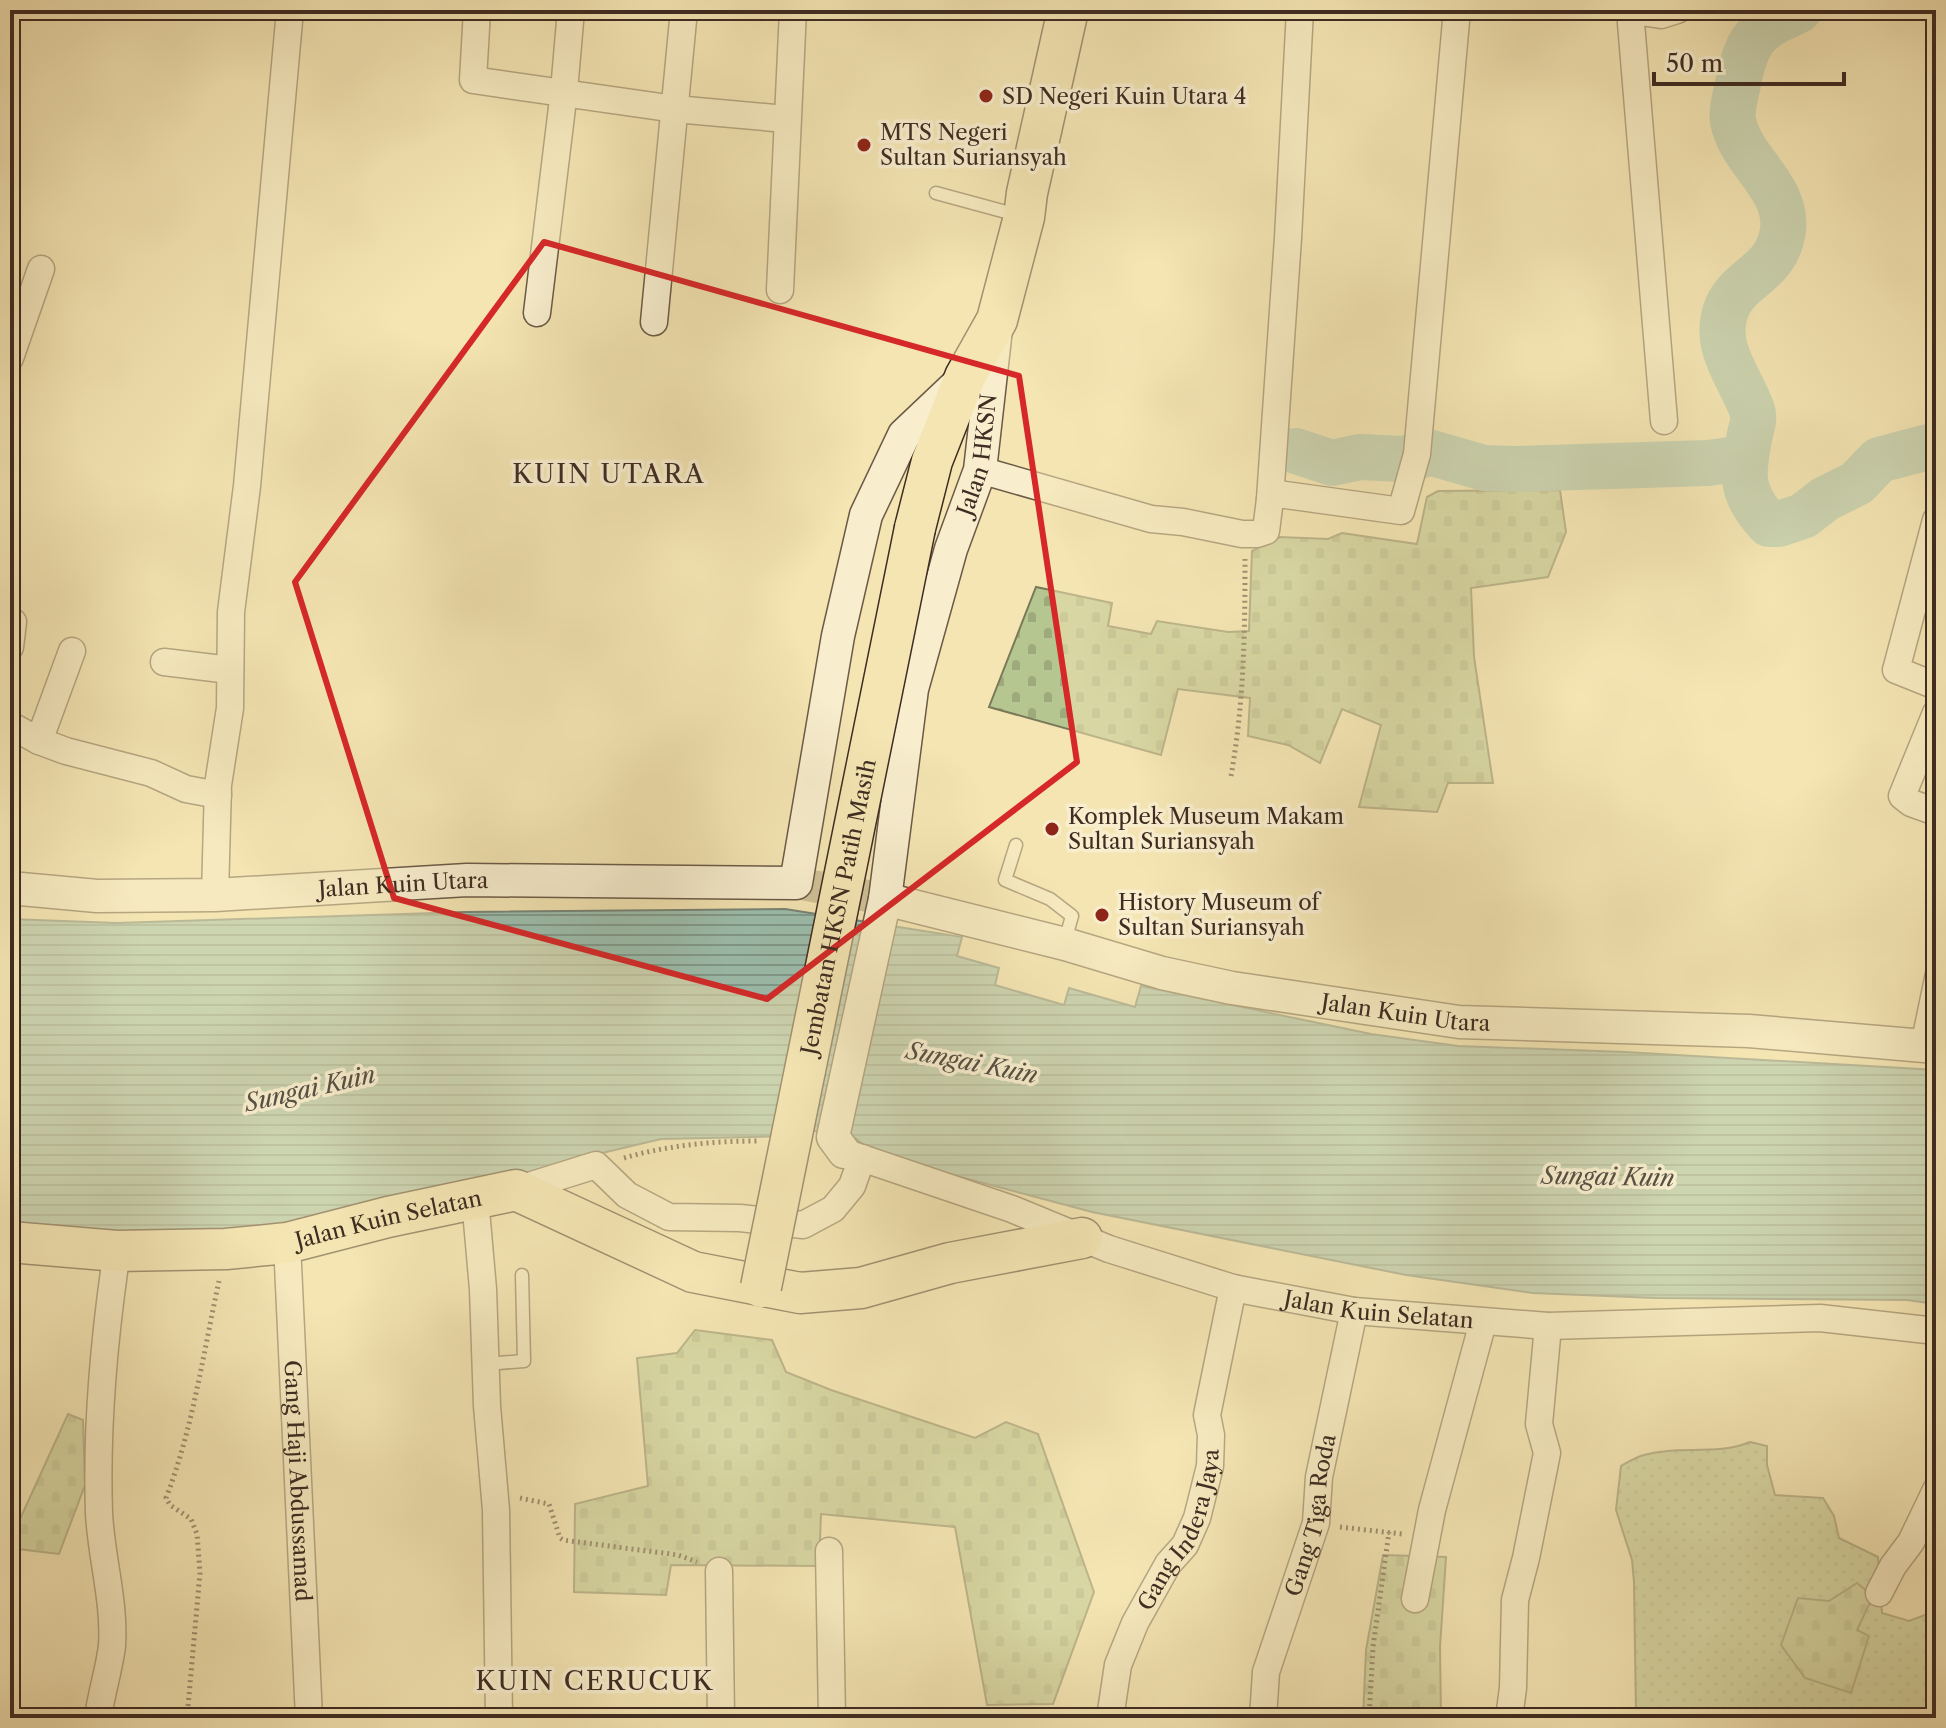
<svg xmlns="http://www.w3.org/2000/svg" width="1946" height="1728" font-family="'Libre Caslon Text',serif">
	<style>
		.grass { fill: url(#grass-dots); stroke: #7a7959; stroke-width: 2 }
		.cemetery { fill: url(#cemetery-stones); stroke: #7a7959; stroke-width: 2 }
		.water { fill: url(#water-rules); stroke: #778476; stroke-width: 2 }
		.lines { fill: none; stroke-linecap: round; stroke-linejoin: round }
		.river { stroke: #9cbfae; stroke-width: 46 }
		.tertiary-tunnel { stroke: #d0c096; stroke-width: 32; stroke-dasharray: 32 16; stroke-linecap: butt }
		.service-casing { stroke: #6c5a46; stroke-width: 15 }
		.minor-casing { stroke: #6c5a46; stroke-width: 29 }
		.tertiary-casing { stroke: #6c5a46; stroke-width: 35 }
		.primary-casing { stroke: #3f2c22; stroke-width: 43 }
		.path { stroke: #3f2c22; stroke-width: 5; stroke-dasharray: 2 4; stroke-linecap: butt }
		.service { stroke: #f8eece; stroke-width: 12 }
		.minor { stroke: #f8eece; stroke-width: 26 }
		.tertiary { stroke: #f8eece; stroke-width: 32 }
		.primary { stroke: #f4e5b3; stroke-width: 40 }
		.primary-bridge-casing { stroke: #3f2c22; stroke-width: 43; stroke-linecap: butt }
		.primary-bridge { stroke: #f4e5b3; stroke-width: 40 }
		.marked { fill: none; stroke: #d62828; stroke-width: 6; stroke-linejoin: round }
		.poi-dot { fill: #8f2418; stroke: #f8eece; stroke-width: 3 }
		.labels { text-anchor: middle; stroke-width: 7; stroke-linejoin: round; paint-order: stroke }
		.poi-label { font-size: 22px; fill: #3f2c22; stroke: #f8eece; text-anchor: start }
		.street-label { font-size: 22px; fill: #3f2c22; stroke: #f8eece }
		.water-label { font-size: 24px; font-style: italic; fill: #565145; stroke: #f8eece }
		.quarter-label { font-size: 26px; letter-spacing: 2px; fill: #3f2c22; stroke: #f8eece }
	</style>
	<defs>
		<pattern id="grass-dots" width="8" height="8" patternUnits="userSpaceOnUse" patternTransform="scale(2)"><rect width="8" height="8" fill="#b6c690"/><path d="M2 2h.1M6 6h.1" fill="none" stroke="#9eaa7c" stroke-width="1.8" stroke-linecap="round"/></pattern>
		<pattern id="cemetery-stones" width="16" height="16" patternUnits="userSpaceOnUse" patternTransform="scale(2)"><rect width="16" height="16" fill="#b6c690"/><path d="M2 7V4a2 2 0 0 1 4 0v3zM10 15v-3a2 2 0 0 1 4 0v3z" fill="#9eaa7c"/></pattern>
		<pattern id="water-rules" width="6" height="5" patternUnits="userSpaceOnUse" patternTransform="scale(2)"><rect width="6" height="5" fill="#9cbfae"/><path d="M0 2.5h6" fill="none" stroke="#819b8d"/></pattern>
	</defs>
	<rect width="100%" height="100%" fill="#f4e5b3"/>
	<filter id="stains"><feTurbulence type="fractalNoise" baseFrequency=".0025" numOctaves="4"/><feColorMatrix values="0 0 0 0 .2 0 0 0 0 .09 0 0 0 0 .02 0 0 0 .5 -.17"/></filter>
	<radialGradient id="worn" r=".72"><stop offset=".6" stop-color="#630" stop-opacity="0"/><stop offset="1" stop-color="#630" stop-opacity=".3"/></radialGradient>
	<path class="grass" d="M1750 1442 1767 1446V1465L1775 1495 1823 1498 1834 1516 1839 1538 1878 1557 1882 1613 1909 1621 1936 1611V1718H1613L1636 1715 1634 1582 1632 1560 1616 1510 1621 1466C1628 1462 1636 1457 1644 1455 1679 1445 1717 1456 1750 1442Z"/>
	<path class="cemetery" d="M1560 490 1566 532 1548 577 1471 588 1474 657 1493 783H1448L1437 812 1359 807 1381 725 1342 709 1320 763 1288 745 1248 736 1250 698 1178 689 1161 755 989 707 1036 587 1112 603 1108 626 1151 634 1157 621 1228 632 1249 631 1252 551 1280 537 1328 539 1342 533 1417 544 1427 497 1438 491Z
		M695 1330 772 1340 786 1372 831 1390 975 1438 1006 1422 1038 1434 1094 1592 1053 1704 987 1705 955 1527 821 1514 819 1566 671 1565 666 1595 574 1592 575 1504 648 1486 637 1358 677 1353Z
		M68 1414 83 1420 85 1485 59 1554 10 1548V1541Z
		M1383 1555 1446 1557 1440 1647 1441 1718H1363L1366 1650Z
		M1857 1583 1873 1596 1857 1630 1869 1636 1851 1693 1805 1678 1781 1645 1798 1598 1829 1601Z"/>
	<path class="water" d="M785 909 962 937 957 956 999 968 995 985 1064 1005 1069 988 1135 1007 1141 986 1371 1034 1458 1046 1625 1052 1936 1070V1304L1907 1300 1655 1298 1533 1293 1406 1275 1092 1212 875 1154 855 1138 814 1131 803 1136 661 1139 560 1163 519 1176 263 1236 10 1228V919L117 923 466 912Z"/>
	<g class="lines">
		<path class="river" d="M1799 10C1760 28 1748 34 1739 79 1737 91 1731 108 1733 121 1741 162 1788 186 1783 230 1777 276 1735 277 1725 313 1714 349 1741 379 1752 410 1755 418 1752 426 1750 434 1742 474 1739 492 1769 524H1779L1803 516 1825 499 1857 483 1879 460 1936 445
			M1296 451 1332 463 1360 457 1402 459 1432 453 1484 468 1516 469 1708 463 1744 458"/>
		<path class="tertiary-tunnel" d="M796 883 885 899"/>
		<defs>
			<path id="service" d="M936 193 1017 215
				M1016 845 1005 880 1050 899 1072 916 1065 941
				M1917 1045 1936 954
				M486 1364 524 1361 522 1275"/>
			<g id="minor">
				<path d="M477 10 473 80 675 109 786 119"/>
				<path d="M1627 10 1661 15 1677 10"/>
				<path d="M1630 11 1664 421"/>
				<path d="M780 290 793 10"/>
				<path d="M537 313 564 91 571 10"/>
				<path d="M654 322 684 10"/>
				<path d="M10 358 41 269"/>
				<path d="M980 470 1151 519 1183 522 1242 534H1257L1266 531 1270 499 1278 494 1401 511 1417 454 1457 10"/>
				<path d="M1270 499 1288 238 1300 10"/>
				<path d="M1936 520 1896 670 1936 686"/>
				<path d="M10 619 13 622 10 647"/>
				<path d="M164 662 230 670"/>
				<path d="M1936 713 1902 796 1911 803 1936 812"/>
				<path d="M10 725 39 741 66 751 151 773 186 789 218 795"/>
				<path d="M39 741 72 651"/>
				<path d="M215 895 218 785 230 708 231 612 247 486 290 10"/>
				<path id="s1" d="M844 1152 1012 1209 1109 1249 1233 1288 1354 1311 1548 1326 1820 1318 1936 1331"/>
				<path d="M516 1190 596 1165 627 1195 669 1217 740 1218 803 1225 833 1209 852 1186 862 1158"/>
				<path d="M475 1199 483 1289 487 1406 496 1510 499 1718"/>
				<path id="s2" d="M287 1243 309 1718"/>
				<path d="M829 1551 832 1718"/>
				<path d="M719 1571 721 1718"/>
				<path d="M1879 1593 1893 1566 1911 1542 1936 1490"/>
				<path d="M1415 1599 1432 1510 1483 1322"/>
				<path d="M98 1718C101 1694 109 1670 112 1646 115 1601 101 1557 99 1513 96 1425 104 1338 117 1251"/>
				<path id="s3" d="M1110 1718 1118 1665 1135 1623 1168 1564 1185 1545 1197 1518 1210 1466 1211 1435 1207 1415 1233 1288"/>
				<path id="s4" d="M1263 1718 1266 1672 1316 1523 1319 1477 1354 1311"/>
				<path d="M1509 1718 1513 1688 1515 1600 1526 1558 1547 1453 1539 1424 1548 1326"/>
			</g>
			<g id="tertiary">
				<path id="s5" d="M10 888 97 896 215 895 467 880 796 883 838 636 866 515 904 435 961 381"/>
				<path id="s6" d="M885 899 1065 944 1162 973 1232 988 1459 1022 1749 1031 1936 1047"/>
				<path id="s7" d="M844 1152 833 1137 885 899 912 689 951 549 980 470 996 329"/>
			</g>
			<g id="primary">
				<path d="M915 528 932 461 965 377 997 320 1024 217 1027 193 1068 10"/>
				<path id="s8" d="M10 1242 117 1251 226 1249 287 1243 388 1217 516 1190 693 1272 800 1293 861 1288 950 1263 1082 1238"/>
			</g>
		</defs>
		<use href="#service" class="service-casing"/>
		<use href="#minor" class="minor-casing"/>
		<use href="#tertiary" class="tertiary-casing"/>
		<use href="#primary" class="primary-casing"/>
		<path class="path" d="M1231 776C1244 703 1245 633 1245 559
			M624 1158C669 1145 713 1141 760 1141
			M520 1498 549 1504 560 1538 563 1540 678 1555 697 1562
			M1340 1527 1402 1534
			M124 1715 151 1718
			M187 1718 200 1573 197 1534 191 1519 170 1505 166 1498C193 1428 203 1354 219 1281
			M1369 1718 1373 1647 1389 1532"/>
		<use href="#service" class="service"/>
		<use href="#minor" class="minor"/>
		<use href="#tertiary" class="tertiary"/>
		<use href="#primary" class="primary"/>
		<defs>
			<g id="primary-bridge">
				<path id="s9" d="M761 1287 915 528"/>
			</g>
		</defs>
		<use href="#primary-bridge" class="primary-bridge-casing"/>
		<use href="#primary-bridge" class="primary-bridge"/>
	</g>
	<path d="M0 0H1946V1728H0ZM544 242 1019 376 1077 762 767 999 394 898 295 582Z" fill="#f4e5b3" fill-opacity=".55" fill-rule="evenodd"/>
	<path class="marked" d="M544 242 1019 376 1077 762 767 999 394 898 295 582Z"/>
	<g class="poi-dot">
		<circle cx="986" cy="96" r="8"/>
		<circle cx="864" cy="145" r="8"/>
		<circle cx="1052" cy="829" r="8"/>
		<circle cx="1102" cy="915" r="8"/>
	</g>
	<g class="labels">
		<g class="poi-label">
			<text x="1002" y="104">SD Negeri Kuin Utara 4</text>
			<text x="880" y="140">MTS Negeri<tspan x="880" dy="25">Sultan Suriansyah</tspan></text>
			<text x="1068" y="824">Komplek Museum Makam<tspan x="1068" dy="25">Sultan Suriansyah</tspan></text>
			<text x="1118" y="910">History Museum of<tspan x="1118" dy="25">Sultan Suriansyah</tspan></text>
		</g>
		<g class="street-label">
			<text dy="8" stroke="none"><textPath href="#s7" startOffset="718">Jalan HKSN</textPath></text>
			<text dy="8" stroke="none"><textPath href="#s5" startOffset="394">Jalan Kuin Utara</textPath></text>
			<text dy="8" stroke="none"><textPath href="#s9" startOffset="388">Jembatan HKSN Patih Masih</textPath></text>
			<text dy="8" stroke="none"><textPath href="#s6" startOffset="534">Jalan Kuin Utara</textPath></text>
			<text dy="8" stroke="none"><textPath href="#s8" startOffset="382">Jalan Kuin Selatan</textPath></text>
			<text dy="8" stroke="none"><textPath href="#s1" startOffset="560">Jalan Kuin Selatan</textPath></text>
			<text dy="8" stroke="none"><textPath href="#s2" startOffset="238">Gang Haji Abdussamad</textPath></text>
			<text dy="8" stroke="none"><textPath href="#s4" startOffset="210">Gang Tiga Roda</textPath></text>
			<text dy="8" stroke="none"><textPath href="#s3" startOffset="204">Gang Indera Jaya</textPath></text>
		</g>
		<g class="water-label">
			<text transform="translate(972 1063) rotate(11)" y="8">Sungai Kuin</text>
			<text transform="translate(310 1089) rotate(-13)" y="8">Sungai Kuin</text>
			<text transform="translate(1608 1177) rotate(1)" y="8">Sungai Kuin</text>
		</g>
		<g class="quarter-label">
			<text x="609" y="483">KUIN UTARA</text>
			<text x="595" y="1690">KUIN CERUCUK</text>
		</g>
	</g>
	<rect width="1946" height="1728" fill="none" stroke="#f4e5b3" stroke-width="40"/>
	<rect x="12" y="12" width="1922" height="1704" fill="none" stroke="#3f2c22" stroke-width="4"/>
	<rect x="20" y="20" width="1906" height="1688" fill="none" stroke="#3f2c22" stroke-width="2"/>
	<path d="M1654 72v12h190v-12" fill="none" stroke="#3f2c22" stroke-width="4"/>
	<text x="1666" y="72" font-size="24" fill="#3f2c22" stroke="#f8eece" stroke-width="6" paint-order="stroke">50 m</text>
	<rect width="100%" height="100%" filter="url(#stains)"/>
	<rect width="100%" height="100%" fill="url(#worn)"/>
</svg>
